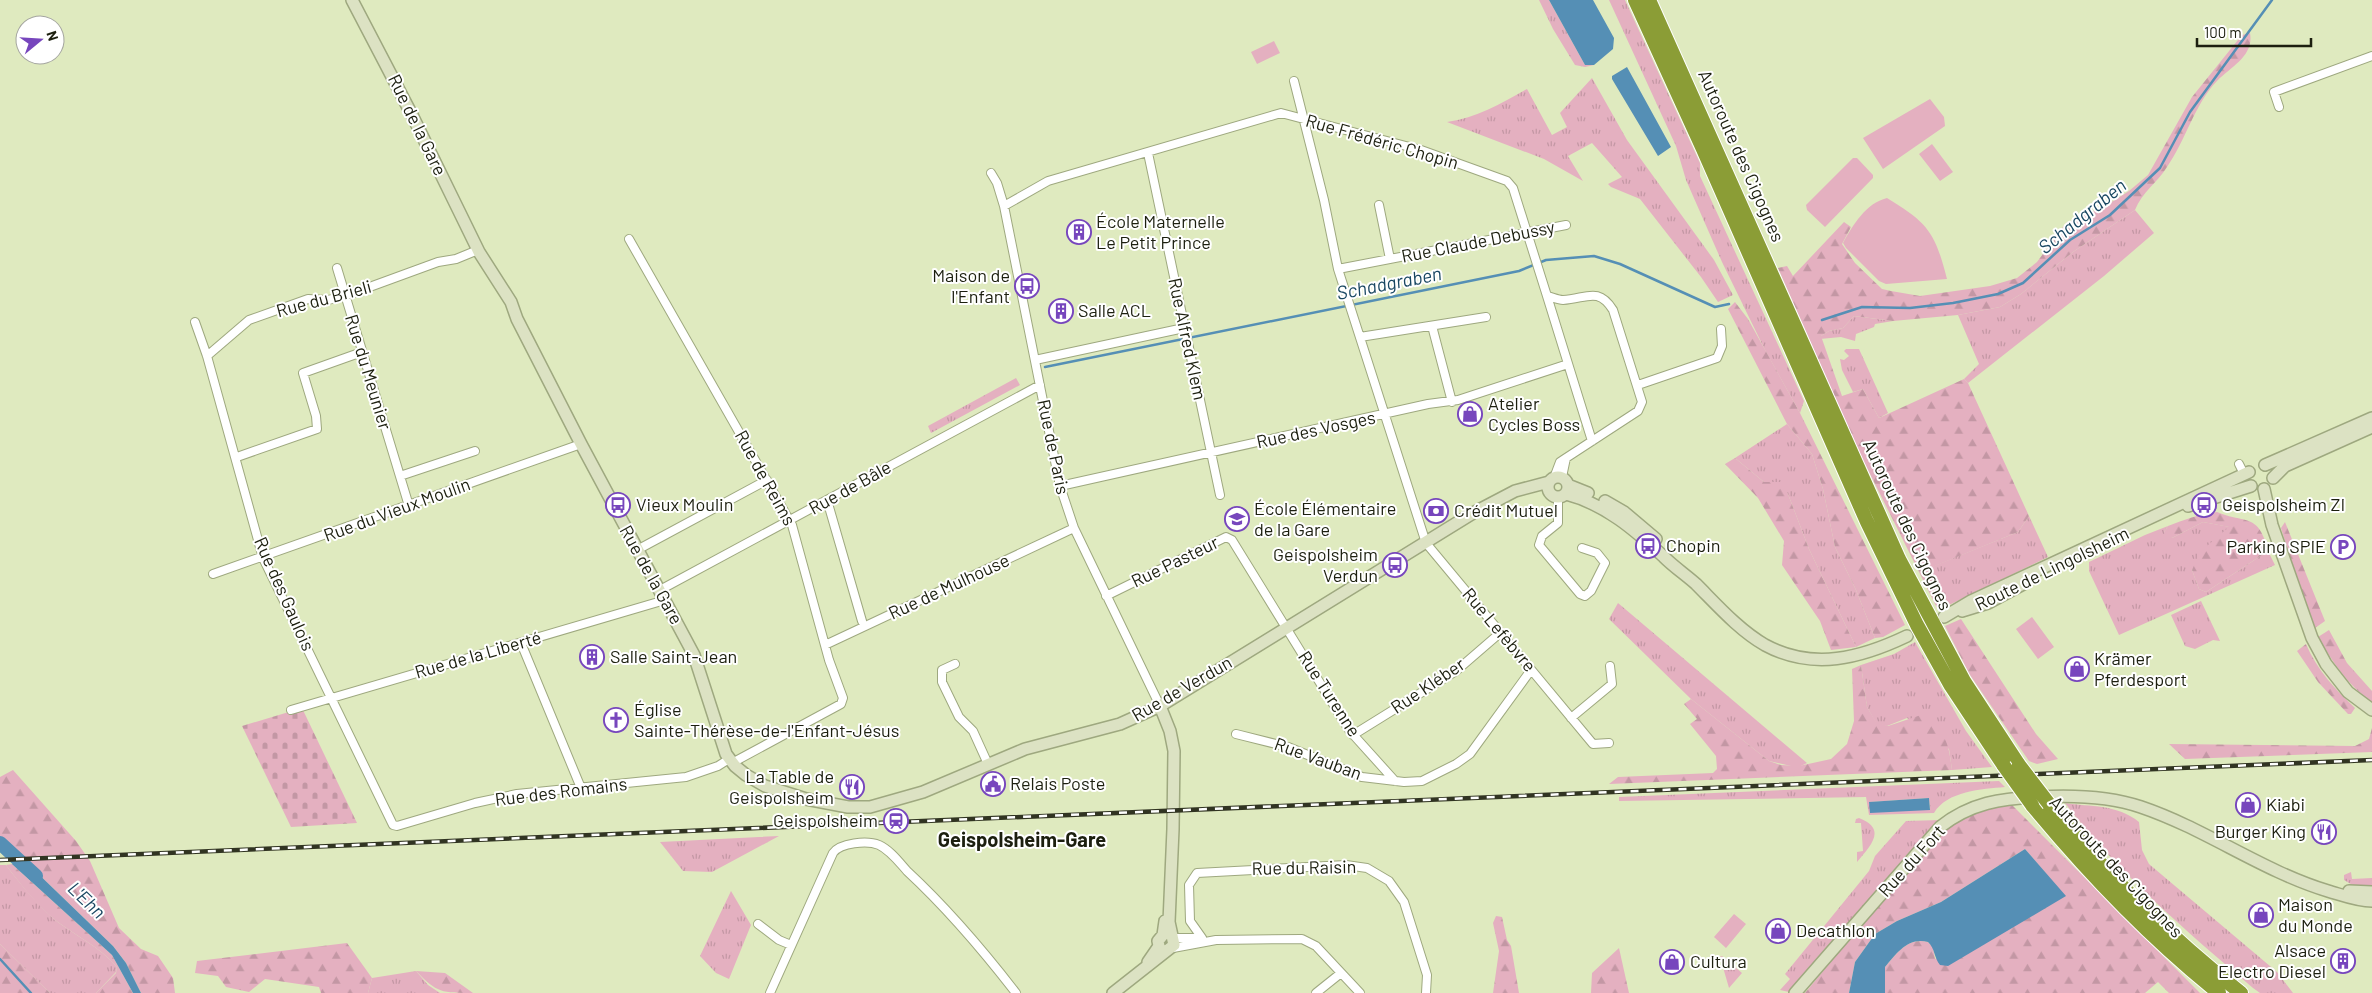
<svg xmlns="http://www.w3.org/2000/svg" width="2372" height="993" font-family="Barlow,sans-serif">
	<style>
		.grass { fill: url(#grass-tufts); fill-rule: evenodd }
		.forest { fill: url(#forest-firs) }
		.cemetery { fill: url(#cemetery-stones) }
		.park { fill: #e4b0c0 }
		.water { fill: #558fb5 }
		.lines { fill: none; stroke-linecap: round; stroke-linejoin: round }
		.stream { stroke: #558fb5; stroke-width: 2.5 }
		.river { stroke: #558fb5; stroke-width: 14 }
		.street-casing { stroke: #9ea87f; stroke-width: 10 }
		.secondary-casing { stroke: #9ea87f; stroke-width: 14 }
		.highway-casing { stroke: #fff; stroke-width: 16 }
		.street { stroke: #fff; stroke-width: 8 }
		.secondary { stroke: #dce2c3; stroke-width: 11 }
		.highway { stroke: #8b9d36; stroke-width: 14 }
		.rail-casing { stroke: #313422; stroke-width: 4.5 }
		.rail { stroke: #fff; stroke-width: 2.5; stroke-dasharray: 8; stroke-linecap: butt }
		.highway-bridge-casing { stroke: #fff; stroke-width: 16; stroke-linecap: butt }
		.highway-bridge { stroke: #8b9d36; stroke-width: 14 }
		.labels { text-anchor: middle; stroke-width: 4; stroke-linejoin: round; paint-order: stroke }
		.street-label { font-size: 18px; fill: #1c1f0f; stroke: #fff }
		.poi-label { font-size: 18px; fill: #1c1f0f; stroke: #fff; text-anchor: start }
		.water-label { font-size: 19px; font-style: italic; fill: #194762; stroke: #fff }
		.quarter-label { font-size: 20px; font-weight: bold; fill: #1c1f0f; stroke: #fff }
	</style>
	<defs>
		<pattern id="grass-tufts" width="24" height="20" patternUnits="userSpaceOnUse" patternTransform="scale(1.25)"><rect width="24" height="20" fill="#e4b0c0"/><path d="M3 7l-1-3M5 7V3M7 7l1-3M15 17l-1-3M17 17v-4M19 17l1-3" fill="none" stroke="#c397a4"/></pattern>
		<pattern id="forest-firs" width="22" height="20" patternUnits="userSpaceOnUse" patternTransform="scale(1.25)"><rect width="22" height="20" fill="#e4b0c0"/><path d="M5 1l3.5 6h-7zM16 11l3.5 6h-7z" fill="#c397a4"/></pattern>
		<pattern id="cemetery-stones" width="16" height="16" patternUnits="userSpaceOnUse" patternTransform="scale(1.25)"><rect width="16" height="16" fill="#e4b0c0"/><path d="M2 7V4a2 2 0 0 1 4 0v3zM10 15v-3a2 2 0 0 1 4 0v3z" fill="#c397a4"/></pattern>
	</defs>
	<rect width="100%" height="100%" fill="#dfeabf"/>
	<path class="grass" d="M1539 0H1549L1585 65H1594L1585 67 1575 65 1553 29Z
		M1609 0H1625L1700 163V176L1804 401 1800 413 1765 350 1722 262 1686 180 1676 146Z
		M1592 78 1627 140 1714 260 1733 295 1718 302 1701 277 1640 199 1611 187 1608 184 1622 177 1592 143 1568 156 1583 181 1544 159 1447 122C1477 118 1500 104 1527 89L1552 135 1567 127 1560 113Z
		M2135 210 2154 233 2104 276 1968 383 1964 379 1979 364 1958 315 2000 307 2021 294 2073 252Z
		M1854 316 1893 321 1875 324 1874 327 1856 334 1855 341 1841 337 1820 339 1821 336 1829 331 1843 328Z
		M1846 349H1859L1888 413 1879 418 1863 389 1853 392 1842 370 1840 359 1844 360 1849 356 1844 351Z
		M1016 378 1020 385 931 433 928 426Z
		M1787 424 1812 454 1823 489 1835 547 1856 590 1875 638 1856 647 1809 549 1788 494 1764 482 1735 458Z
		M2029 516 2048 557 1949 605 1929 568 2018 532Z
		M2203 522 2230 527 2192 570 2199 589 2206 592 2268 551 2275 565 2119 635 2089 571V562L2145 535 2168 526 2164 532 2172 538Z
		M2201 601 2220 641 2213 640 2195 649 2185 646 2171 615Z
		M1618 603 1807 763 1799 767 1791 766 1769 761 1691 699 1609 619Z
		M1915 642 1966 731 1992 767 1952 770 1949 749 1907 718 1887 726 1876 723 1867 707 1861 665 1894 654Z
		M1999 781 2005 787C1982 789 1947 791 1934 813L1869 815 1866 797 1619 801V797ZM1929 798 1930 809 1870 812V802Z
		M2065 803C2091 807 2117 804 2139 822L2142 850 2149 864 2277 972 2293 993H2260L2253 988C2186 931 2118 873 2065 803Z
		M1859 818C1888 829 1870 846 1857 862V852L1863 851 1861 823H1855L1856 819Z
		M1940 820 1941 823 1789 992 1780 990 1790 979 1785 974 1869 871 1875 856 1906 821Z
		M779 836 712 872 683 871 660 842Z
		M0 865H6C20 884 37 904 55 920 76 936 100 947 117 967L116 972 96 993H50L0 944Z
		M2351 872 2352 879 2372 878V888L2356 887 2344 880V875Z
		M731 891 751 925 729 979 716 973 700 956Z
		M1722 956 1742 973 1729 988 1720 957Z
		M416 971 428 985 440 993H368L372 978Z"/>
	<path class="forest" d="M2250 33C2254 56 2232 66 2217 81 2194 105 2186 140 2167 167 2157 183 2142 192 2135 210L2073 252 2021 294 2000 307 1958 315 1893 321 1854 316 1843 328 1829 331 1821 336 1842 396 1863 389 1879 418 1964 379 1968 383 2029 516 2018 532 1930 568 1949 605 1937 608 1859 452 1778 268 1787 266 1793 276 1844 222 1851 227 1842 244 1855 263 1882 289 1891 291 1920 296 1990 286 2017 278 2037 262 2066 223 2107 205 2129 191 2148 175 2192 97 2242 35Z
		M1735 302 1748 319 1800 413 1905 625 1883 637 1875 638 1856 590 1835 547 1823 489 1812 454 1787 424 1728 309Z
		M1735 458 1764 482H1780L1788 494 1809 549 1856 647 1831 650 1820 621 1782 565 1784 541 1758 498 1725 464Z
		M2217 512C2245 524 2259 512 2268 551L2206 592 2199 589 2192 570 2200 552 2229 527 2203 522 2172 538 2166 537 2164 532 2168 526C2184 520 2199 514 2217 512Z
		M2285 522 2325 621 2315 628 2296 577 2281 528Z
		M1961 619 2036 734 2058 759 2037 764 2029 761 1970 675 1945 626Z
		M2329 630 2347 663 2372 691V702C2348 686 2332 661 2318 637Z
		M2306 644C2317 670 2335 689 2355 708L2351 714H2348L2318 682 2297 651Z
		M1861 665 1867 707 1876 722 1888 726 1921 715C1946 735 1948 738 1952 770L1609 784 1618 777 1713 773 1717 769 1716 756 1690 724 1697 719 1684 704 1691 699 1769 761 1781 765 1799 766 1831 759 1847 744 1854 721 1852 669Z
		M2372 728V752L2185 759 2169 744 2355 746 2369 739Z
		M13 770 76 841 90 861 119 928 141 949 158 956 173 978 175 993H141L126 963 113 946 27 863 0 844V777Z
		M2011 804 2200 993H2169L2158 982 2145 993H1885V967C1897 953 1908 937 1928 942L1933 947 1935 959 2065 896 2025 849 1941 902 1897 921 1875 934 1855 962 1849 993H1805L1847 942 1944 830C1965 815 1986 807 2011 804Z
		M12 864 112 955 133 993H96L116 973 117 967C100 947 76 936 55 920 36 904 20 884 6 865Z
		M1496 916 1502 917 1507 940 1511 946 1519 993H1493L1499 951 1493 923Z
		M347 943 372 978 368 993H321L319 987 265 979 249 992 226 987 218 976 195 973 197 961Z
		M0 944 50 993H0Z
		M1619 948 1629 993H1591L1592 973Z
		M416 971 445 973 473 993C442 993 437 993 416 971Z"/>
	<path class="cemetery" d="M302 708 357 823 291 827 242 726Z"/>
	<path class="park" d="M1274 41 1280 53 1257 64 1251 52Z
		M1930 99 1944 117 1945 126 1883 169 1863 138Z
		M1932 144 1953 172 1940 181 1919 154Z
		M1853 158H1857L1873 175V178L1825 227 1807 210 1806 205Z
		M1887 198C1928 223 1935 232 1947 279L1886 284 1879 281 1846 248 1843 243C1853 225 1866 203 1887 198Z
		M2032 617 2054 647 2038 659 2016 629Z
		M1734 914 1746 924 1726 948 1714 937Z"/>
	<path class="water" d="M1549 0H1593L1614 38 1613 49 1594 65H1585Z
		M1627 67 1671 147 1658 156 1612 79V76Z
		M1929 798 1930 810 1870 813 1869 802Z
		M2025 849 2066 896 1948 966 1940 965C1934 958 1935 948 1928 942 1908 937 1897 953 1885 967V993H1849L1855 962 1875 934 1897 921 1941 902Z
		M27 863 113 946 126 963 141 993H133L112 955 12 864Z"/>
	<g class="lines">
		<path class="stream" d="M1822 320 1862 307 1910 308 1953 303 1998 294 2023 283 2070 240 2110 215 2160 168 2190 112 2272 0
			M1045 367 1519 271 1546 260 1594 256 1620 264 1715 307 1729 304
			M0 959 31 993"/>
		<path class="river" d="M0 843 36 876"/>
		<defs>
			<path id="street" d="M1294 81 1324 200 1338 269 1426 543 1593 744 1609 743
				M2279 107 2274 92 2372 56
				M1148 153 1220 495
				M991 173 997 183 1004 206 1060 486 1074 528 1160 706
				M1379 205 1390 259
				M1004 206 1048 181 1281 113 1421 150 1507 181 1513 188 1547 296C1552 297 1558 300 1563 300 1586 299 1598 286 1613 310L1642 402 1638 411 1566 458
				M629 239 792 525 829 660 843 698 841 704 732 763
				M337 268 409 506
				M1338 269 1566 225
				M1547 296 1592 441
				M195 322 207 356 263 558 393 825 397 826 475 803 517 794 686 777 718 766 729 759
				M1432 326 1452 402
				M1360 337 1486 317
				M207 356 249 320 308 299 328 300 345 296 438 262 456 259 478 250
				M1035 360 1184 328
				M1638 385 1717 358 1722 346 1721 329
				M237 457 317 429 316 416 303 373 362 352
				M2239 464 2244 474
				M400 476 475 451
				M1554 478 1560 462 1566 458 1562 477
				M1060 486 1428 404 1458 400 1568 364
				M1558 497V523L1542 536 1539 545 1580 594 1585 596 1591 591 1605 563 1597 553 1582 548
				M827 500 862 621
				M637 550 767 480
				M213 574 581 444
				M660 590 1040 385
				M1106 596 1226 537 1232 540 1349 730 1395 781
				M521 643 581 788
				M825 645 1074 528
				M955 664 942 670V682L959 717 973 731 988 764
				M291 710 665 600
				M1571 718 1612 684 1610 666
				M1236 734 1288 747 1362 777 1404 782 1422 781 1456 764 1470 754 1531 670
				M1353 735 1456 671 1500 633
				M758 924 779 940 791 945
				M1173 938H1199
				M1202 938 1190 921 1189 885 1197 873 1346 865 1367 868 1389 881 1404 902 1427 975 1426 993
				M1173 948 1216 940 1302 939 1316 946 1360 993
				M770 993 833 853C840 843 867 840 879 845 890 850 899 862 907 871 948 909 982 949 1016 993
				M1316 993 1341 973"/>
			<path id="secondary" d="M352 0 412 115 479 252 511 302 517 319 581 444 694 655 726 754 735 766 746 775 765 786 806 799 848 807H870L923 792 1025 749 1120 724 1160 706 1473 513 1515 491 1549 482
				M2265 465 2372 418
				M1548 487a10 10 0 1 1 20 0a10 10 0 1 1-20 0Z
				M2273 478 2285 466 2372 427
				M1568 485 1588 493
				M2264 489 2272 525 2312 638 2326 664 2348 692 2372 710
				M1566 494C1605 504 1635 530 1664 557 1674 567 1686 575 1696 584 1717 605 1739 630 1765 645 1813 671 1861 658 1907 636
				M1605 501 1624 512 1656 539
				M2188 506 2251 486
				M1962 611 1988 603 2025 583
				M1944 617 1971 601 2249 472
				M2349 891 2372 892
				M1148 962 1159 946 1158 941 1163 935 1165 921
				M1113 993 1174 945 1169 922 1173 829 1174 751 1170 731 1160 706
				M1795 993 1940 827C1970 803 2002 798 2039 797 2074 795 2108 796 2141 807 2206 829 2262 871 2328 891 2342 895 2357 901 2372 901"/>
			<path id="highway" d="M1635 0 1703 149 1867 522 1917 625 1951 686 2004 766
				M1649 0 1899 559 1964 681 2019 765
				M2049 804C2107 875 2168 936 2241 993
				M2032 805C2089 874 2149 937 2219 993"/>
		</defs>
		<use href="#street" class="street-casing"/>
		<use href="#secondary" class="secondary-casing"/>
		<use href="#highway" class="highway-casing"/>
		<use href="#street" class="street"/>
		<use href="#secondary" class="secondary"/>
		<use href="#highway" class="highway"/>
		<defs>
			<path id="rail" d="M0 860 2372 760"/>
		</defs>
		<use href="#rail" class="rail-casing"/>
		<use href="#rail" class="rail"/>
		<defs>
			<path id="highway-bridge" d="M2019 765 2049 804
				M2004 766 2032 805"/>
		</defs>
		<use href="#highway-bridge" class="highway-bridge-casing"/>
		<use href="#highway-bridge" class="highway-bridge"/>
	</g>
	<defs>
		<symbol id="building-ring" viewBox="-11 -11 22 22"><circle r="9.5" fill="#fff" stroke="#7746bd" stroke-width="1.5"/><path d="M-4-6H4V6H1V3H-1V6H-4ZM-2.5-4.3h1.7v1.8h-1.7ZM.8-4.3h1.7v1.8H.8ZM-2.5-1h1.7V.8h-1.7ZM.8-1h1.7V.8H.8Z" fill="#7746bd"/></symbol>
		<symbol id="bus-ring" viewBox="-11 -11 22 22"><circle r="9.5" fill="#fff" stroke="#7746bd" stroke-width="1.5"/><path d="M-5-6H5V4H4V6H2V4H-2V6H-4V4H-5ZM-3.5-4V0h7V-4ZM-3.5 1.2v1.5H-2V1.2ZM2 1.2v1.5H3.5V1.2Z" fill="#7746bd"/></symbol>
		<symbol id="shop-ring" viewBox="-11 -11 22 22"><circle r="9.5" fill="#fff" stroke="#7746bd" stroke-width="1.5"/><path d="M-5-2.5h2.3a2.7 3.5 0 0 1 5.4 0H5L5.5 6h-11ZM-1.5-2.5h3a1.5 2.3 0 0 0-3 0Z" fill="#7746bd"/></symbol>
		<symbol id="bank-ring" viewBox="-11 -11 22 22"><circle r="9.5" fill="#fff" stroke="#7746bd" stroke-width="1.5"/><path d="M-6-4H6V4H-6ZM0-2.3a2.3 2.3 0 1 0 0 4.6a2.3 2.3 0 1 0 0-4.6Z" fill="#7746bd"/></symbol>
		<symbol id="school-ring" viewBox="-11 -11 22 22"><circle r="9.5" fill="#fff" stroke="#7746bd" stroke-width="1.5"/><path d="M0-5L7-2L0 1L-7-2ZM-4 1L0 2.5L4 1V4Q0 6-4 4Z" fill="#7746bd"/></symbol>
		<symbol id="parking-ring" viewBox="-11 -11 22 22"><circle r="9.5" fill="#fff" stroke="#7746bd" stroke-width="1.5"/><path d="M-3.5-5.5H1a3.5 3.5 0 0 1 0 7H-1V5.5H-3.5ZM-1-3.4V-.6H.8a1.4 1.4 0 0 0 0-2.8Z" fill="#7746bd"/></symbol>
		<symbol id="church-ring" viewBox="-11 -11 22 22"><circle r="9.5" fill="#fff" stroke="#7746bd" stroke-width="1.5"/><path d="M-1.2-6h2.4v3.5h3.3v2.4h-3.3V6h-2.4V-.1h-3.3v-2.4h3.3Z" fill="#7746bd"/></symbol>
		<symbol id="civic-ring" viewBox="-11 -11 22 22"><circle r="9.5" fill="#fff" stroke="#7746bd" stroke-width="1.5"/><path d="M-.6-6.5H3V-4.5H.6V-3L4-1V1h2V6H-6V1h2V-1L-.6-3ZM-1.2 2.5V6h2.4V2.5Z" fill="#7746bd"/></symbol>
		<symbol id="restaurant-ring" viewBox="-11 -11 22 22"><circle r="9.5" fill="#fff" stroke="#7746bd" stroke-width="1.5"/><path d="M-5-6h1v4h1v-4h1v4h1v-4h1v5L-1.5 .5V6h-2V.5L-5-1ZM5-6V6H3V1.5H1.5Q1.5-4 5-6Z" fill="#7746bd"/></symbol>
		<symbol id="station-ring" viewBox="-11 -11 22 22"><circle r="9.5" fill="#fff" stroke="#7746bd" stroke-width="1.5"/><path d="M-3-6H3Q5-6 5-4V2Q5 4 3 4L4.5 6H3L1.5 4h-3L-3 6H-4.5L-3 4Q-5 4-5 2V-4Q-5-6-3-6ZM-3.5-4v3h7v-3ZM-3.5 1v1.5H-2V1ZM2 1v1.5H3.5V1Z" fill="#7746bd"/></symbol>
	</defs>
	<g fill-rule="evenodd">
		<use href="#building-ring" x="1065" y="218" width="28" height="28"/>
		<use href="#bus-ring" x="1013" y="272" width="28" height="28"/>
		<use href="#building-ring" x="1047" y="297" width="28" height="28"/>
		<use href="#shop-ring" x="1456" y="400" width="28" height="28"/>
		<use href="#bus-ring" x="604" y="491" width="28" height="28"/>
		<use href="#bus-ring" x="2190" y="491" width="28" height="28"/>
		<use href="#bank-ring" x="1422" y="497" width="28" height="28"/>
		<use href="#school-ring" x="1223" y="505" width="28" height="28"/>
		<use href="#bus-ring" x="1634" y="532" width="28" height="28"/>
		<use href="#parking-ring" x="2329" y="533" width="28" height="28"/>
		<use href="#bus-ring" x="1381" y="551" width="28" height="28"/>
		<use href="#building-ring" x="578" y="643" width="28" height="28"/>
		<use href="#shop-ring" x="2063" y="655" width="28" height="28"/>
		<use href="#church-ring" x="602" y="706" width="28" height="28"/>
		<use href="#civic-ring" x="979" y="770" width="28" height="28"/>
		<use href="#restaurant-ring" x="838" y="773" width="28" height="28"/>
		<use href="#shop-ring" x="2234" y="791" width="28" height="28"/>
		<use href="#station-ring" x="882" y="807" width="28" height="28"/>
		<use href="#restaurant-ring" x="2310" y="818" width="28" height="28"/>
		<use href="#shop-ring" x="2247" y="901" width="28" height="28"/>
		<use href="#shop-ring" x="1764" y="917" width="28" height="28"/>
		<use href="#building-ring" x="2329" y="947" width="28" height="28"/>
		<use href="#shop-ring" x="1658" y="948" width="28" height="28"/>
	</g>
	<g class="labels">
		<g class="street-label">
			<text transform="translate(417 125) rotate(64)" y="6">Rue de la Gare</text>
			<text transform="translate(1382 142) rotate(16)" y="6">Rue Frédéric Chopin</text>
			<text transform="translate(1741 156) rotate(66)" y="6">Autoroute des Cigognes</text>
			<text transform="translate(1478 242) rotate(-11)" y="6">Rue Claude Debussy</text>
			<text transform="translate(324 299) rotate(-15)" y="6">Rue du Brieli</text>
			<text transform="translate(1187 339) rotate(78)" y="6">Rue Alfred Klem</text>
			<text transform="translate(368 372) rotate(73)" y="6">Rue du Meunier</text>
			<text transform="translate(1316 430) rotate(-12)" y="6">Rue des Vosges</text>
			<text transform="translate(1053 447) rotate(78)" y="6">Rue de Paris</text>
			<text transform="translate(765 478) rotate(61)" y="6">Rue de Reims</text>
			<text transform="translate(850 488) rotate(-29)" y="6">Rue de Bâle</text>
			<text transform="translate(397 510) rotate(-20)" y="6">Rue du Vieux Moulin</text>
			<text transform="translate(1907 525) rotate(65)" y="6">Autoroute des Cigognes</text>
			<text transform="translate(1175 562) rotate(-26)" y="6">Rue Pasteur</text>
			<text transform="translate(2052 569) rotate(-26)" y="6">Route de Lingolsheim</text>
			<text transform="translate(651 575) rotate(61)" y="6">Rue de la Gare</text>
			<text transform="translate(949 587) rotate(-25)" y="6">Rue de Mulhouse</text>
			<text transform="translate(284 594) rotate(66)" y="6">Rue des Gaulois</text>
			<text transform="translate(1499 630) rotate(50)" y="6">Rue Lefèbvre</text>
			<text transform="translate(478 655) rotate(-16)" y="6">Rue de la Liberté</text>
			<text transform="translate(1428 686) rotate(-34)" y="6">Rue Kléber</text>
			<text transform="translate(1182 689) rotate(-30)" y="6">Rue de Verdun</text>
			<text transform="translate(1329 694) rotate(57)" y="6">Rue Turenne</text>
			<text transform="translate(1318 759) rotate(20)" y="6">Rue Vauban</text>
			<text transform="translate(561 792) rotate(-7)" y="6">Rue des Romains</text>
			<text transform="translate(1912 861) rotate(-48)" y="6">Rue du Fort</text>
			<text transform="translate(2116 867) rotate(47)" y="6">Autoroute des Cigognes</text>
			<text transform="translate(1304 868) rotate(-1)" y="6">Rue du Raisin</text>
		</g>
		<g class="poi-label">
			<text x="1096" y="228">École Maternelle<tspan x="1096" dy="21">Le Petit Prince</tspan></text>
			<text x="1010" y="282" text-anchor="end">Maison de<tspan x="1010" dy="21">l'Enfant</tspan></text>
			<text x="1078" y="317">Salle ACL</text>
			<text x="1488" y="410">Atelier<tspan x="1488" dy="21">Cycles Boss</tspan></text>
			<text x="636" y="511">Vieux Moulin</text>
			<text x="2222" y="511">Geispolsheim ZI</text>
			<text x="1254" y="515">École Élémentaire<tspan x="1254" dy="21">de la Gare</tspan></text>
			<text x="1454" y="517">Crédit Mutuel</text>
			<text x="1666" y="552">Chopin</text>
			<text x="2326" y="553" text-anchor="end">Parking SPIE</text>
			<text x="1378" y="561" text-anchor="end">Geispolsheim<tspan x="1378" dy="21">Verdun</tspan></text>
			<text x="610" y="663">Salle Saint-Jean</text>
			<text x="2094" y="665">Krämer<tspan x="2094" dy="21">Pferdesport</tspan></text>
			<text x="634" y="716">Église<tspan x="634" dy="21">Sainte-Thérèse-de-l'Enfant-Jésus</tspan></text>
			<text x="834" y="783" text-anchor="end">La Table de<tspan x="834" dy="21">Geispolsheim</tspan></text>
			<text x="1010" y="790">Relais Poste</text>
			<text x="2266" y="811">Kiabi</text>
			<text x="878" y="827" text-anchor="end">Geispolsheim</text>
			<text x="2306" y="838" text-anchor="end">Burger King</text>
			<text x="2278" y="911">Maison<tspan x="2278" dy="21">du Monde</tspan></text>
			<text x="1796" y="937">Decathlon</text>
			<text x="2326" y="957" text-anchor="end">Alsace<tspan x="2326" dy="21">Electro Diesel</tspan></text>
			<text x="1690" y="968">Cultura</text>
		</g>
		<g class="water-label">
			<text transform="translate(2082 216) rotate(-39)" y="7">Schadgraben</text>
			<text transform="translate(1389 283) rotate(-11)" y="7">Schadgraben</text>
			<text transform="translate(87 900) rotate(44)" y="7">L'Ehn</text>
		</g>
		<g class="quarter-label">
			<text x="1022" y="847">Geispolsheim-Gare</text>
		</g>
	</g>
	<g transform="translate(40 40) rotate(72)"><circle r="24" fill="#ffffff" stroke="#a4a59f"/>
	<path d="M0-4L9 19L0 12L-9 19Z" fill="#7746bd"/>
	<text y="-8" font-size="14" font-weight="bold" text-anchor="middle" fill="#1c1f0f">N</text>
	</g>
	<path d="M2197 38v8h114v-8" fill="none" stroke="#1c1f0f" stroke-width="2.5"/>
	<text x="2204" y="38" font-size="15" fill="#1c1f0f" stroke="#ffffff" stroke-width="4" paint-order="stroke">100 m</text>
</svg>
